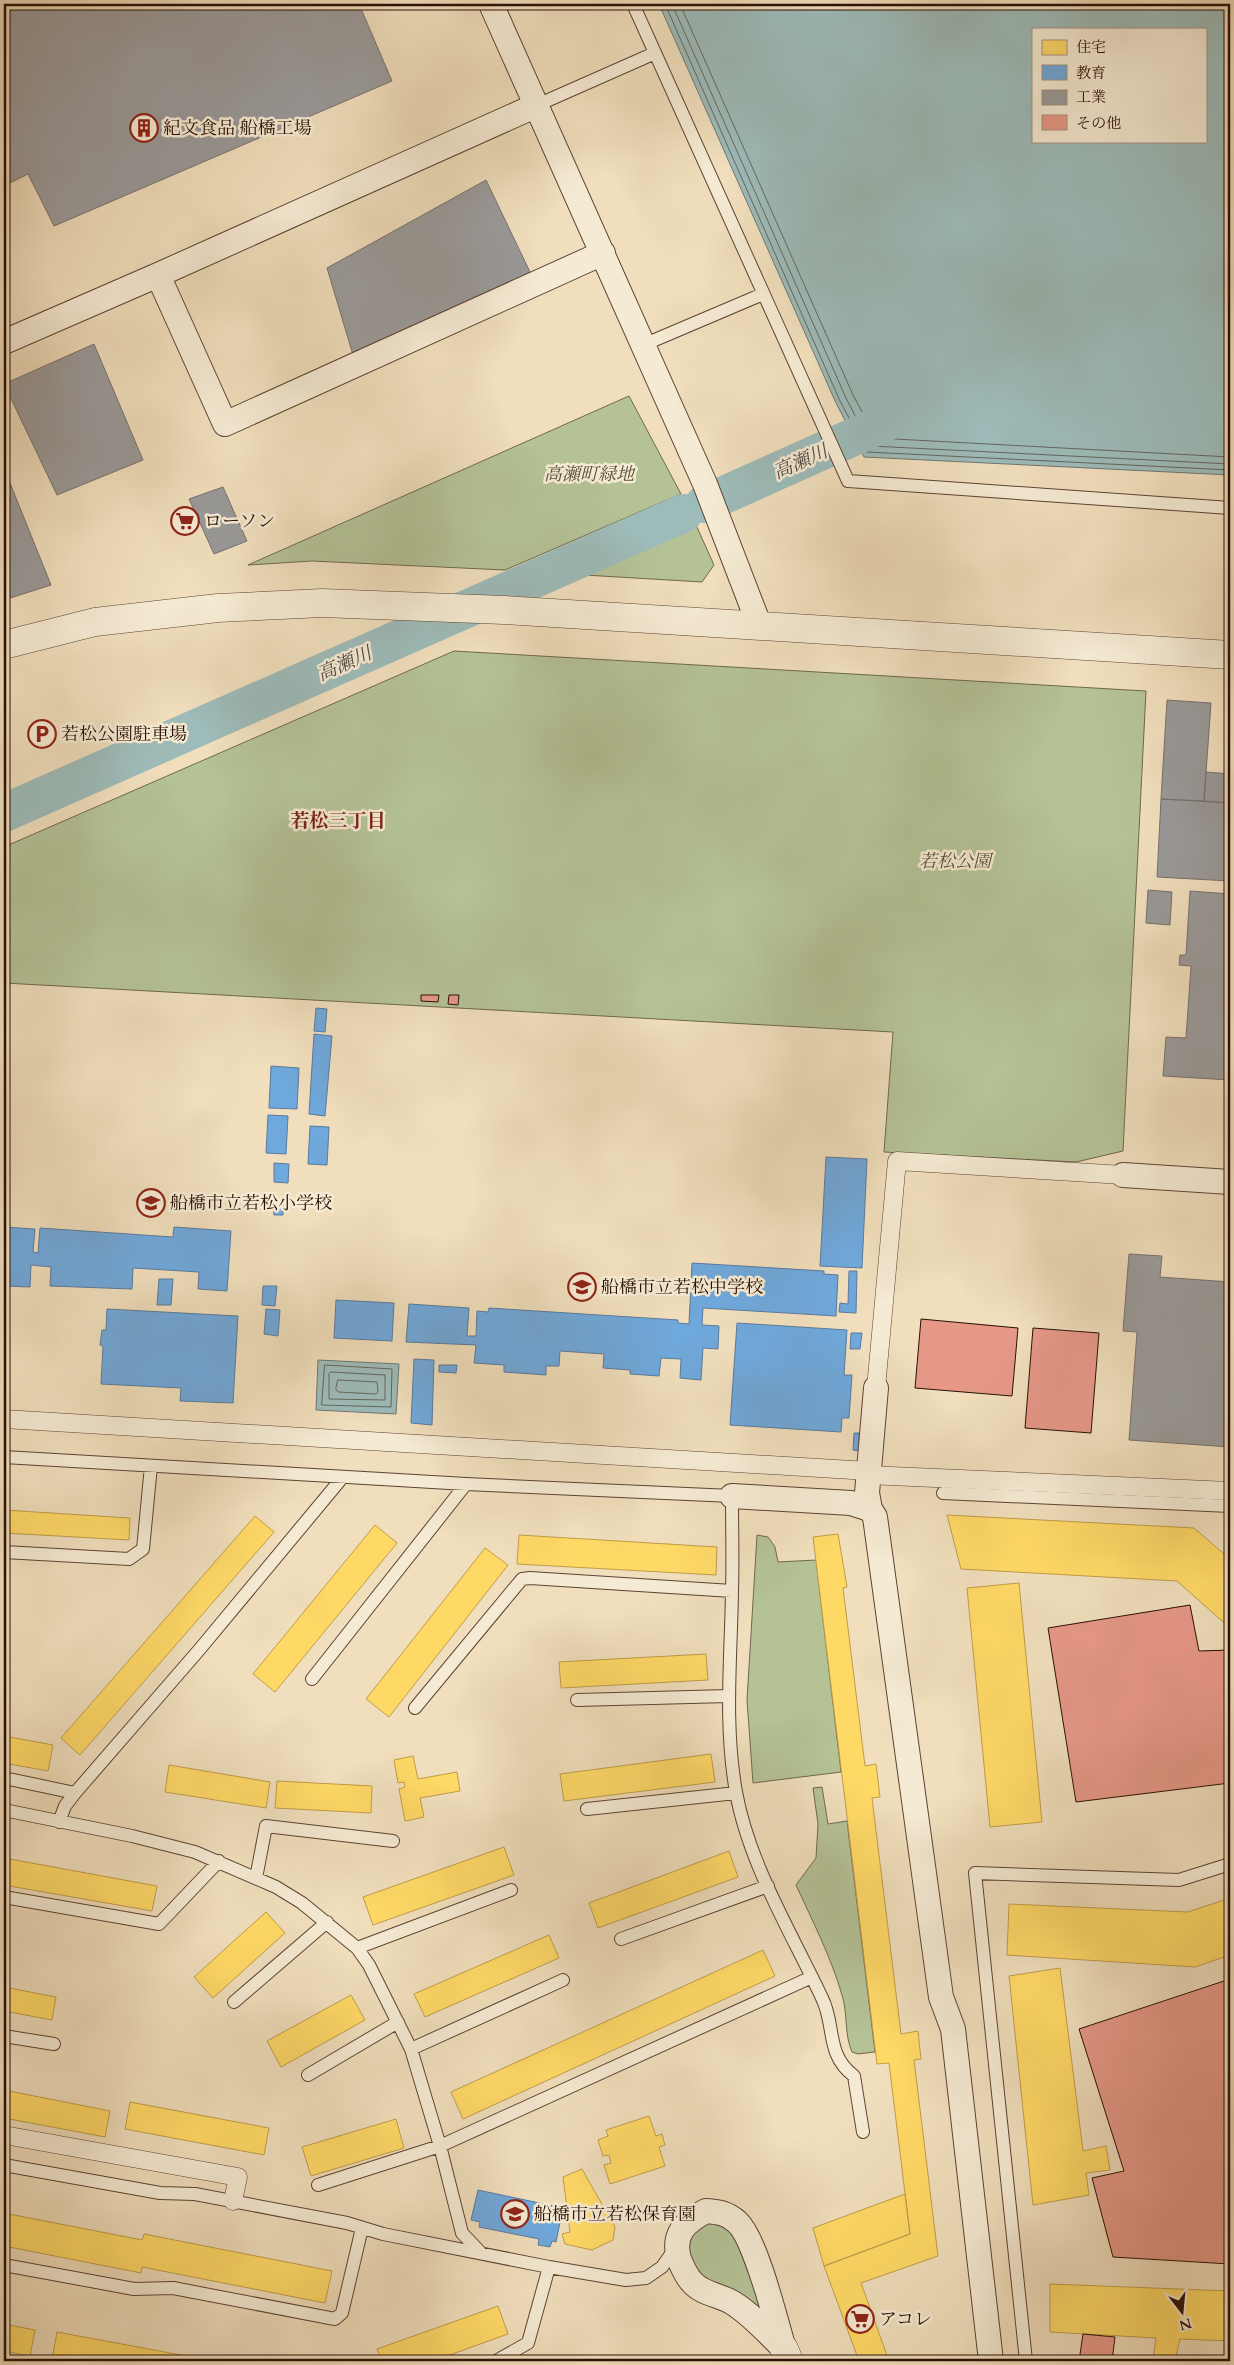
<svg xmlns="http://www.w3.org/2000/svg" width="1234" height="2365" font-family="Cardo,'Noto Serif JP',serif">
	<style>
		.green { fill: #b4c296; stroke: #6f684e }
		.water { fill: #9dbbb9; stroke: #6f7671; fill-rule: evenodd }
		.homes { fill: #ffd966; stroke: #bf9c49 }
		.schools { fill: #6fa8dc; stroke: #5a7a9c }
		.industry { fill: #999; stroke: #78706d }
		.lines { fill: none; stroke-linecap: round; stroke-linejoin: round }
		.shore { stroke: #64655f; stroke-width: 1 }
		.river { stroke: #9dbbb9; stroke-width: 38 }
		.building { fill: #e69887; stroke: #2a0f05 }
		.service-casing { stroke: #5c4333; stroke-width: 14 }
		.pedestrian-casing { stroke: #5c4333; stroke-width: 19 }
		.minor-casing { stroke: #5c4333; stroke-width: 26 }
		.tertiary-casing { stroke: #5c4333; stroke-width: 29 }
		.service { stroke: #f5ead3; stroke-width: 12 }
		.pedestrian { stroke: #f5ead3; stroke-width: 18 }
		.minor { stroke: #f5ead3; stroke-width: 24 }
		.tertiary { stroke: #f5ead3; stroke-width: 28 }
		.labels { text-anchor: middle; stroke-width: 5; stroke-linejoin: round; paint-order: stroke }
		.poi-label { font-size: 18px; fill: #2a0f05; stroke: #f5ead3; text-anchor: start }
		.park-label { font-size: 18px; font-style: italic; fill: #5a4e38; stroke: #f5ead3 }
		.water-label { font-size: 19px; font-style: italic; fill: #524b44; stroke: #f5ead3 }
		.neighbourhood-label { font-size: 19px; font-weight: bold; fill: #7a1f14; stroke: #f5ead3 }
	</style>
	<rect width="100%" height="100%" fill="#f0debc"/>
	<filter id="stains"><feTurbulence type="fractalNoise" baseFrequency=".004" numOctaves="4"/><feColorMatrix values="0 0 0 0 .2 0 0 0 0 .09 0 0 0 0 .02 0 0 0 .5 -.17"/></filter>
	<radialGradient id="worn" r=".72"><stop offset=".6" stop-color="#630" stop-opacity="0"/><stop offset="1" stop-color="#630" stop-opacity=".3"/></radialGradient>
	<path class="green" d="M629 396 681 494 505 570 312 561 248 565Z
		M696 525 714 565 702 582 584 575Z
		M454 651 1146 691 1123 1151 1076 1162 884 1152 893 1032 4 983V847Z
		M757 1535 768 1537 775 1547 778 1562 816 1560 841 1772 753 1783 747 1700Z
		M822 1787 828 1824 847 1821 875 2052 858 2054 852 2052C844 2034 848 2014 842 1995 831 1957 813 1922 796 1885L816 1858 818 1824 813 1788Z
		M709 2220 727 2228 734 2236 765 2314 705 2281 692 2270 687 2245 694 2228Z"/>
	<path class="water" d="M659 4H1230V475L864 457 836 403ZM1033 29H1205V141H1033Z
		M318 1360 399 1364 396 1414 316 1410Z"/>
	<path class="homes" d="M4 1510 130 1518 129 1540 4 1533Z
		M947 1515 1194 1528 1230 1559V1628L1177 1581 961 1569Z
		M255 1516 274 1532 80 1755 61 1738Z
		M375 1525 397 1543 275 1692 253 1674Z
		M838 1534 847 1587 843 1588 865 1766 876 1764 880 1797 872 1798 901 2034 918 2031 921 2059 914 2060 938 2256 861 2283 889 2361H859L824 2266 910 2234 889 2063 877 2064 813 1537Z
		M519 1535 717 1547 716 1575 517 1564Z
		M485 1548 508 1565 389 1717 366 1699Z
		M1019 1583 1042 1822 990 1827 967 1588Z
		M706 1654 708 1680 561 1688 559 1662Z
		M4 1736 53 1745 48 1771 4 1763Z
		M711 1754 715 1782 564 1801 560 1774Z
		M413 1756 418 1779 457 1772 460 1791 420 1798 424 1817 405 1821 399 1789 405 1787 404 1782 398 1783 394 1760Z
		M169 1765 270 1782 266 1808 165 1792Z
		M277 1781 372 1786 371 1813 275 1808Z
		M504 1847 514 1875 373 1925 363 1897Z
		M729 1851 738 1877 598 1928 589 1903Z
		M4 1858 157 1886 152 1911 4 1885Z
		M1230 1898V1955L1195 1967 1007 1955 1009 1904 1188 1912Z
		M266 1912 285 1933 213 1998 194 1977Z
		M549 1935 559 1958 425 2017 414 1994Z
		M763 1950 775 1976 463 2119 451 2092Z
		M1060 1968 1083 2151 1106 2146 1110 2170 1086 2173 1089 2195 1033 2205 1009 1976Z
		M4 1987 56 1997 52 2020 4 2011Z
		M351 1995 365 2020 281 2067 267 2041Z
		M4 2090 110 2111 105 2137 4 2118Z
		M130 2102 269 2128 264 2155 125 2129Z
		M649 2116 656 2136 662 2134 665 2145 659 2147 665 2166 610 2184 604 2165 611 2163 609 2155 603 2156 598 2140 608 2136 606 2130Z
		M396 2119 404 2148 311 2176 302 2147Z
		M582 2169 615 2227 613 2240 592 2250 565 2244 562 2234 570 2232 563 2177Z
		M905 2194 910 2234 824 2266 813 2228Z
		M4 2213 142 2240 144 2234 332 2271 325 2303 142 2267 141 2273 4 2246Z
		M1050 2284 1230 2291V2341L1180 2339 1175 2361H1153L1156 2338 1050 2332Z
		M498 2306 508 2334 433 2361H382L377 2349Z
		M4 2324 35 2330 30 2356 4 2351Z
		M57 2332 197 2358V2361H64L52 2359Z"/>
	<path class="schools" d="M316 1008 327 1009 325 1032 314 1031Z
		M314 1034 332 1036 325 1116 309 1114Z
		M271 1066 299 1068 297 1109 269 1108Z
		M268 1115 288 1116 286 1154 266 1153Z
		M310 1126 329 1127 327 1165 308 1164Z
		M826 1157 867 1159 862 1268 820 1266Z
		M274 1163 289 1164 288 1183 274 1182Z
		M273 1200H283V1215H274Z
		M4 1227 35 1229 33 1252 38 1253 40 1228 173 1237 174 1227 231 1231 227 1291 198 1289 199 1272 133 1268 132 1289 50 1286 51 1267 31 1265 30 1287 4 1286Z
		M692 1263 824 1271V1274L838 1275 836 1316 703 1308 702 1325 719 1326 718 1349 703 1348 701 1380 680 1378 681 1359 661 1358 659 1376 630 1374V1370L603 1368 604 1354 560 1351 559 1366H546V1375L504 1372V1365L474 1363 476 1345 406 1342 409 1304 469 1308 467 1336H476L477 1311 488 1312 489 1308 678 1320V1323L689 1324Z
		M849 1271H857L856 1313 839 1312 840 1303 848 1304Z
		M159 1279H173L171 1305H157Z
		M263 1286H277L275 1306 262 1305Z
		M336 1300 394 1303 392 1341 334 1338Z
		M107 1309 238 1316 233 1403 180 1401 181 1388 101 1384 103 1346 100 1345 102 1330H106Z
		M266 1309 280 1310 278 1336 264 1334Z
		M737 1323 847 1330 844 1375H852L849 1418H842L841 1432 730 1425Z
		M851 1333H862L860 1349H850Z
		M414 1359 434 1360 432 1425 411 1423Z
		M439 1365H457L456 1373 439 1372Z
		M854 1433H859L858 1451 853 1450Z
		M478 2190 563 2208 556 2242 552 2241 550 2247 538 2245 539 2239 479 2227 480 2222 471 2220Z"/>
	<path class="industry" d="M4 4H359L392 81 54 226 28 174 4 186Z
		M486 180 530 272 353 355 327 268Z
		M94 344 143 460 57 495 4 384Z
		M4 468 51 585 4 600Z
		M223 487 247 541 214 554 189 499Z
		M1167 700 1211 703 1204 801 1161 799Z
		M1206 772 1230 774V803L1204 801Z
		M1161 799 1230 803V881L1157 877Z
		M1148 890 1172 892 1170 925 1146 923Z
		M1190 891 1230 894V1080L1163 1076 1166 1037 1186 1038 1191 966 1179 965 1180 955H1186Z
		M1129 1254 1162 1256 1160 1277 1230 1282V1447L1129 1440 1137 1332 1123 1331Z"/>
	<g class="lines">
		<path class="shore" d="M665 4 840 401 867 452 1230 470
			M672 4 846 398 871 446 1230 464
			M680 4 853 395 876 438 1230 457
			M325 1365 392 1369 391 1407 322 1405Z
			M331 1372 385 1375V1400L329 1399V1374Z
			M338 1380 377 1382 378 1392 376 1394 338 1392 336 1389Z"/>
		<path class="river" d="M704 504 896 418
			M4 813 684 513"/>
	</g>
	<path class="building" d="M421 995H439L438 1002 421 1001Z
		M449 995H459L458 1005 448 1004Z
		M921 1319 1018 1328 1012 1396 915 1388Z
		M1033 1328 1099 1333 1091 1433 1025 1428Z
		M1190 1605 1199 1651 1230 1650V1783L1076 1802 1048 1628Z
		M1230 1979V2264L1113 2257 1092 2178 1124 2171 1079 2029Z
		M1083 2334 1115 2337 1112 2361H1079Z"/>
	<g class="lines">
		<defs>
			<path id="service" d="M633 4 848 481 1230 508
				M535 106 655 53
				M643 345 763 294
				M4 1457 466 1484 732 1496C732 1528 733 1560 732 1591 731 1658 724 1725 736 1792 749 1864 791 1932 822 1998 836 2026 825 2054 854 2076L863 2132
				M943 1493 1230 1506
				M4 1552 129 1559 143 1549 151 1466
				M312 1679 466 1484
				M577 1700 728 1696
				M415 1708 522 1579 530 1578 732 1591
				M4 1778 75 1793
				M587 1809 736 1793
				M4 1810 132 1836 195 1852 276 1887 302 1903 357 1948 369 1965 411 2049 440 2146 462 2233 480 2252
				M59 1822 65 1806 75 1793 199 1650 342 1478
				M256 1878 266 1826 393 1841
				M4 1897 159 1924 219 1861
				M621 1939 768 1886
				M357 1948 511 1890
				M234 2002 327 1922
				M4 2036 54 2044
				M411 2049 563 1980
				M308 2075 398 2022
				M4 2165 160 2193 195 2194 347 2223 383 2234 549 2267 626 2280 646 2278 662 2267 676 2247
				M318 2185 440 2146 812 1977
				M4 2265 134 2289 173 2288 335 2319 342 2313 362 2228
				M496 2361 528 2343 549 2267
				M1026 2361 975 1873 1179 1880 1230 1864"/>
			<path id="pedestrian" d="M876 1388 897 1161 1123 1175
				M4 1419 869 1471
				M868 1475 1230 1491
				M4 2135 238 2177 233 2201"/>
			<path id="minor" d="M491 4 705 484 760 627
				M158 275 225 424 603 253
				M4 342 158 275 535 106
				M1123 1175 1230 1182
				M732 1496 851 1503 870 1509 875 1517 941 1997 953 2029 991 2361
				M870 1509 867 1493 876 1388
				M706 2211C719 2212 727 2213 737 2222 756 2239 776 2322 784 2349 768 2333 752 2315 733 2303 720 2295 702 2294 692 2282 686 2276 682 2266 679 2259 672 2234 685 2222 706 2211Z"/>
			<path id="tertiary" d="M4 645 95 622 218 608 322 603 504 610 1230 655
				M784 2349 789 2361"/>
		</defs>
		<use href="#service" class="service-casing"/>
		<use href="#pedestrian" class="pedestrian-casing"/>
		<use href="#minor" class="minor-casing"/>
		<use href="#tertiary" class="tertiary-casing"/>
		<use href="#service" class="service"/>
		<use href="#pedestrian" class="pedestrian"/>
		<use href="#minor" class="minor"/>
		<use href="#tertiary" class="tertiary"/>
	</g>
	<defs>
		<symbol id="building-ring" viewBox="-11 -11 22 22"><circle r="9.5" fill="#f5ead3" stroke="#8f2418" stroke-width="1.5"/><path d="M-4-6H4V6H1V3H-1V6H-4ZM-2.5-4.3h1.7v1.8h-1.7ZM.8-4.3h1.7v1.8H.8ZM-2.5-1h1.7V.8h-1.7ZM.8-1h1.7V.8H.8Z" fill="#8f2418"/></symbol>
		<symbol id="supermarket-ring" viewBox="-11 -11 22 22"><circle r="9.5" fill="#f5ead3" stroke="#8f2418" stroke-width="1.5"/><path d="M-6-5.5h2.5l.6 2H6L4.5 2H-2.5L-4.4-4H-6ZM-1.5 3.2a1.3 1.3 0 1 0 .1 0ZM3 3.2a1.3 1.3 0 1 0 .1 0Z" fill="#8f2418"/></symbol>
		<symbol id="parking-ring" viewBox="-11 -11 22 22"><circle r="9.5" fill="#f5ead3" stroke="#8f2418" stroke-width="1.5"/><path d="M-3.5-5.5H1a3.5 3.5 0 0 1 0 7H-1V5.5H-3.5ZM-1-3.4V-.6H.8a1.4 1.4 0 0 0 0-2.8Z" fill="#8f2418"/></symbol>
		<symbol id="school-ring" viewBox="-11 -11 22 22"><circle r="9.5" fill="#f5ead3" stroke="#8f2418" stroke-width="1.5"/><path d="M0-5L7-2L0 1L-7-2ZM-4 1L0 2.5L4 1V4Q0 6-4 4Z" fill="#8f2418"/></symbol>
	</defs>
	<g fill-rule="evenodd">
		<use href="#building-ring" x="128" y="112" width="32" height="32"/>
		<use href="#supermarket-ring" x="169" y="505" width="32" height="32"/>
		<use href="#parking-ring" x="26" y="718" width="32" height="32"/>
		<use href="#school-ring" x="135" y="1187" width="32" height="32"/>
		<use href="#school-ring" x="566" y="1271" width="32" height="32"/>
		<use href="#school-ring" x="499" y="2198" width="32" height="32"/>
		<use href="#supermarket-ring" x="844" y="2303" width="32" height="32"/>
	</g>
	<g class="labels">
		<g class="poi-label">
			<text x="163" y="134">紀文食品 船橋工場</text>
			<text x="204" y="527">ローソン</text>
			<text x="61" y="740">若松公園駐車場</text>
			<text x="170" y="1209">船橋市立若松小学校</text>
			<text x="601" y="1293">船橋市立若松中学校</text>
			<text x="534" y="2220">船橋市立若松保育園</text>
			<text x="879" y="2325">アコレ</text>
		</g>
		<g class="park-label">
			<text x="589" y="480">高瀬町緑地</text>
			<text x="955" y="867">若松公園</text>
		</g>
		<g class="water-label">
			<text transform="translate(800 461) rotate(-24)" y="7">高瀬川</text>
			<text transform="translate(344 663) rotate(-24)" y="7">高瀬川</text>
		</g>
		<g class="neighbourhood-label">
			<text x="338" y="827">若松三丁目</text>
		</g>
	</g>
	<rect width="1234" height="2365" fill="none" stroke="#f0debc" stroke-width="20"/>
	<rect x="5" y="5" width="1224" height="2355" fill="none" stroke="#2a0f05" stroke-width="2.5"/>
	<rect x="10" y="10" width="1214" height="2345" fill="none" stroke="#2a0f05"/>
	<rect x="1032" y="28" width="175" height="115" fill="#f5ead3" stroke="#a49281"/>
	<rect x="1042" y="40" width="25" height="15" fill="#ffd966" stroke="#a49281"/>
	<text x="1076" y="52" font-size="15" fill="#2a0f05">住宅</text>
	<rect x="1042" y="65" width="25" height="15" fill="#6fa8dc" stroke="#a49281"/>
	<text x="1076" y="78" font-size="15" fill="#2a0f05">教育</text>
	<rect x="1042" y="90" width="25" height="15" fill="#999999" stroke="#a49281"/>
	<text x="1076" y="102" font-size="15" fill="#2a0f05">工業</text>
	<rect x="1042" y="115" width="25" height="15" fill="#e69887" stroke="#a49281"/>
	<text x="1076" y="128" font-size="15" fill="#2a0f05">その他</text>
	<g transform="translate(1182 2312) rotate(164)" stroke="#f5ead3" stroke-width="4" paint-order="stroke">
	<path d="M0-4L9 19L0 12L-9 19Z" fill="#2a0f05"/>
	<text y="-8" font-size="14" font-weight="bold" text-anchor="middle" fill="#2a0f05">N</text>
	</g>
	<rect width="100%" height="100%" filter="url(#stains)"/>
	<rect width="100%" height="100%" fill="url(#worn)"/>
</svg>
